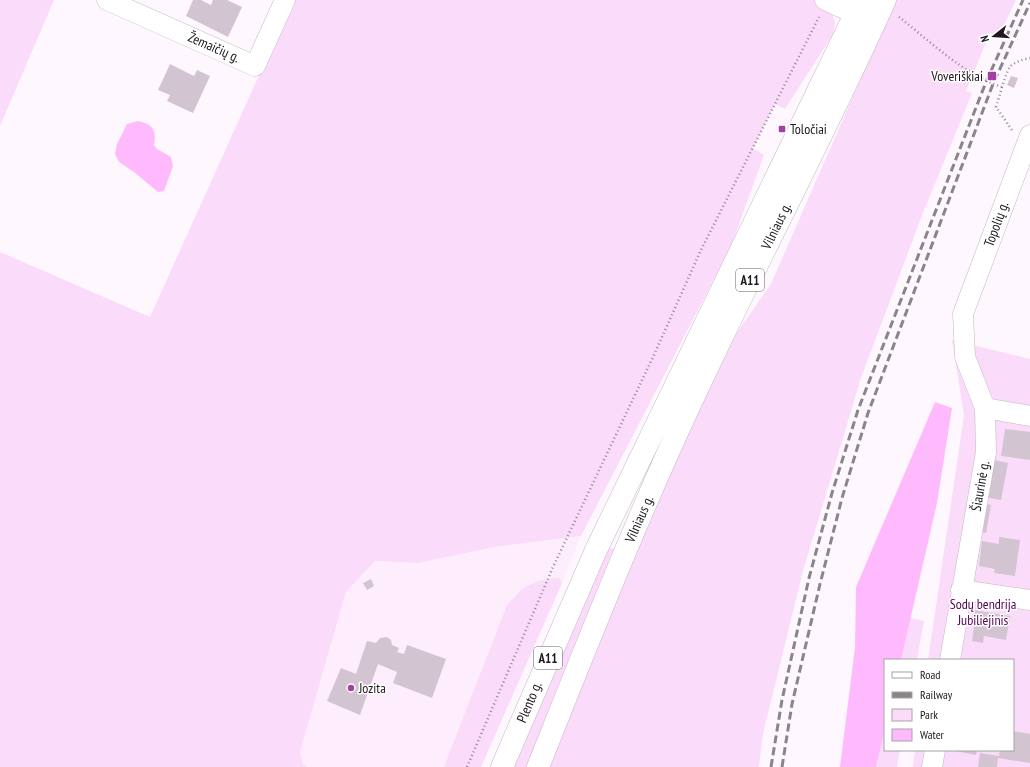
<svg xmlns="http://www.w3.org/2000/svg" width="1030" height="767" font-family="'PT Sans Narrow',sans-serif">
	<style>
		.built { fill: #feedfd }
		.green { fill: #fadbf9 }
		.water { fill: #ffbafd }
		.building { fill: #d3c4d2 }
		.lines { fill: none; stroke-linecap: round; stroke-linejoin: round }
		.minor-casing { stroke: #c5b7c4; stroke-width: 21 }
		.trunk-casing { stroke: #c5b7c4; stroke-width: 23 }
		.path { stroke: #8d888d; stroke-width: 2.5; stroke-dasharray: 1 3; stroke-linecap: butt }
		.minor { stroke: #fff; stroke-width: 20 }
		.trunk { stroke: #fff; stroke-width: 22 }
		.rail { stroke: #8a858a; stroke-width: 3; stroke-dasharray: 8 4; stroke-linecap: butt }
		.poi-dot { fill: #a43fa4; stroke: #fff; stroke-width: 1.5 }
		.labels { text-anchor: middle; stroke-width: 3; stroke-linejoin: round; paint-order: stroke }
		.shield { fill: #fff; stroke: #625e62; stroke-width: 1 }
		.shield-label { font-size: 13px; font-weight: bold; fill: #1e191e }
		.street-label { font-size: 14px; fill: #1e191e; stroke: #fff }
		.poi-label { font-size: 14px; fill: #1e191e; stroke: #fff; text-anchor: start }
		.park-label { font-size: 14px; fill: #530055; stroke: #fff }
	</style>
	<rect width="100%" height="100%" fill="#fef8fe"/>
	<path class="built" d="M581 536 562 583 481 767H308L303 764 300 752 346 592 375 561 418 563 494 547Z"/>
	<path class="green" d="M0 0H54L0 126Z
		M293 0H827L835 22 834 33 785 109 775 104 753 148 764 155 731 246 581 536 494 547 418 563 375 561 346 592 300 752 303 764 308 767H0V252L150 317Z
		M895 0H1016L999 36 990 33 966 91 972 93 923 213 861 378 803 571 763 734 759 767H547L637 542 733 338 771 284Z
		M952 340 1030 359V767H913L915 750H1013V660H928L964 415Z
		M615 548 616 553 528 767H514L592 587 608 549Z
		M559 577 562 583 481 767H444L507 605 522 589 538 581Z
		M910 618 924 621 917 660H901Z
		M885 730V750H900L897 767H876Z"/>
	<path class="water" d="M138 121C152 124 157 129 154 145L157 149 171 157 173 166 164 191 158 192 134 172 119 162 115 154 117 144 127 124Z
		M935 402 952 408 937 503 901 660H885V730L876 767H840L855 647 856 587Z"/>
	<path class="building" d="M193 0H201L211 5 213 0H227L242 7 228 37 186 16Z
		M170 64 194 76 197 70 210 76 193 113 167 101 170 95 158 90Z
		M1011 76 1018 78 1014 88 1007 85Z
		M1005 429 1030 432V460L1001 456Z
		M990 459 1008 463 1001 500 983 497Z
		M982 503 991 505 986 533 976 531Z
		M999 537 1020 540 1015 576 994 573 995 569 979 566 982 541 999 544Z
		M371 579 374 586 367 590 363 583Z
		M974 610 1010 616 1006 640 984 636 983 643 972 641 975 620 972 619Z
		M387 637 391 640 392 645 399 648 397 652 404 654 407 645 446 659 432 698 393 683 397 672 378 664 360 715 327 701 341 668 356 674 367 641 376 643 380 638Z
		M1013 731 1030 734V763L998 758 997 767H978L980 753 999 756 1000 750H1013Z
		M951 750H977L976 755Z"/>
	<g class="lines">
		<defs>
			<path id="minor" d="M107 0 255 66 285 0
				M825 0 855 14
				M985 408 1030 416
				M961 590 1030 600
				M950 660 986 452 985 408 965 357 963 314 1030 135
				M932 767 935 750"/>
			<path id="trunk" d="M502 767 596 550 862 0
				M538 767C590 637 641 507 701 381 761 253 827 129 885 0"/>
		</defs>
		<use href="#minor" class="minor-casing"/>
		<use href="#trunk" class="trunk-casing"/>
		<path class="path" d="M899 17C931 42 963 74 1002 87
			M1012 130 996 107C999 99 1005 73 1010 67 1014 62 1024 59 1030 58
			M467 767 553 567 654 355 700 252 819 17"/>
		<use href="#minor" class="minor"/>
		<use href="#trunk" class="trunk"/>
		<path class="rail" d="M771 767 782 700 809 578 832 493 858 410 986 82 1023 0
			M782 767 792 704 820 584 842 498 868 413 993 84 1030 3"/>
	</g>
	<g class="poi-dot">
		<rect x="987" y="71" width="10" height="10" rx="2"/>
		<rect x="778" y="125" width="8" height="8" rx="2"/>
		<circle cx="351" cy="688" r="4"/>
	</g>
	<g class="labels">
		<g class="shield">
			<rect x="736" y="269" width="28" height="22" rx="3"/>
			<rect x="534" y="647" width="28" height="22" rx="3"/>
		</g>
		<g class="shield-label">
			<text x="750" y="285">A11</text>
			<text x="548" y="663">A11</text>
		</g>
		<g class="street-label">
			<text transform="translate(214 47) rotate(24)" y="5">Žemaičių g.</text>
			<text transform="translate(996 224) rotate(-70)" y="5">Topolių g.</text>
			<text transform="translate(776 226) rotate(-64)" y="5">Vilniaus g.</text>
			<text transform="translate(980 486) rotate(-80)" y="5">Šiaurinė g.</text>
			<text transform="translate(639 519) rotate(-66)" y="5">Vilniaus g.</text>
			<text transform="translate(529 702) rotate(-67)" y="5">Plento g.</text>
		</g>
		<g class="poi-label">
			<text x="983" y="81" text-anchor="end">Voveriškiai</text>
			<text x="790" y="134">Toločiai</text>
			<text x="359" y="693">Jozita</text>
		</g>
		<g class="park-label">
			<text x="983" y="609">Sodų bendrija<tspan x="983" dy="16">Jubiliejinis</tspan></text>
		</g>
	</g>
	<rect x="884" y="659" width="130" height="92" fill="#ffffff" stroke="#a5a3a5"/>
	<rect x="892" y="672" width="20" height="6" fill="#ffffff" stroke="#a5a3a5"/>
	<text x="920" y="679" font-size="12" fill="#1e191e">Road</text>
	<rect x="892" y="692" width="20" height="6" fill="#8a858a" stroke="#a5a3a5"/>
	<text x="920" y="699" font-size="12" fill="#1e191e">Railway</text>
	<rect x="892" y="709" width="20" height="12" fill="#fadbf9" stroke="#a5a3a5"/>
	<text x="920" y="719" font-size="12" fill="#1e191e">Park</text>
	<rect x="892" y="729" width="20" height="12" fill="#ffbafd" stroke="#a5a3a5"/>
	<text x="920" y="739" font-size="12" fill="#1e191e">Water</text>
	<g transform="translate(994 36) rotate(253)" stroke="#ffffff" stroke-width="3" paint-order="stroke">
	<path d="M0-3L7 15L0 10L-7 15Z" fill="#1e191e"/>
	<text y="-6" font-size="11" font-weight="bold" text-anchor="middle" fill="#1e191e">N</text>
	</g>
</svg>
